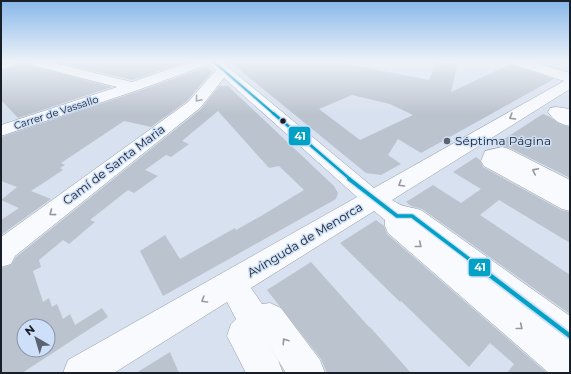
<svg xmlns="http://www.w3.org/2000/svg" width="571" height="374" font-family="Montserrat,sans-serif">
	<style>
		.building { fill: #bbc3ce; fill-rule: evenodd }
		.lines { fill: none; stroke-linecap: round; stroke-linejoin: round }
		.minor-casing { stroke: #949ca6; stroke-width: 1 }
		.minor { fill: #f9fafd; fill-rule: evenodd }
		.bus-1-far3-casing { stroke: #cee0f9; stroke-width: 4 }
		.bus-1-far2-casing { stroke: #cee0f9; stroke-width: 5 }
		.bus-1-far1-casing { stroke: #cee0f9; stroke-width: 6 }
		.bus-1-casing { stroke: #cee0f9; stroke-width: 8 }
		.bus-1-far3 { stroke: #01a2c6; stroke-width: 2 }
		.bus-1-far2 { stroke: #01a2c6; stroke-width: 2.5 }
		.bus-1-far1 { stroke: #01a2c6; stroke-width: 3.5 }
		.bus-1 { stroke: #01a2c6; stroke-width: 4.5 }
		.oneway { stroke: #94979d }
		.bus-dot { fill: #191f28; stroke: #cee0f9; stroke-width: 1.5 }
		.poi-dot { fill: #5c636e; stroke: #cee0f9; stroke-width: 1.5 }
		.labels { text-anchor: middle; stroke-width: 3; stroke-linejoin: round; paint-order: stroke }
		.far-street-label { font-size: 10px; fill: #191f28; stroke: #cee0f9 }
		.poi-label { font-size: 12px; fill: #191f28; stroke: #cee0f9; text-anchor: start }
		.street-label { font-size: 12px; fill: #191f28; stroke: #cee0f9 }
		.line-badge { stroke: #cee0f9; stroke-width: 1.5 }
		.badge-label { font-size: 11px; text-anchor: middle; font-weight: bold; fill: #fff }
	</style>
	<rect width="100%" height="100%" fill="#d8e1ef"/>
	<path class="building" d="M18 62H29L31 66 112 87 18 118 1 100V71L16 66Z
		M55 62H186L132 80Z
		M230 62H337L429 80 436 62H458L451 92 512 63 515 66 554 79 421 153 398 139 388 155 401 164 381 175 366 173ZM352 95 390 104 413 115 360 140 319 109Z
		M207 67 212 71 211 73 187 101 151 127 124 121 61 163 65 165 60 168 63 170 31 191 51 199 1 235V220L19 208 1 200 17 187 1 181V137L139 91Z
		M219 86H228L334 186 338 193 336 199 163 296 140 251 165 235 180 259 235 228 236 230 261 216 304 190 279 166 269 168 218 111 182 141 189 144 171 157 166 155 145 170 158 176 134 193 128 190 90 220 95 222 69 244 63 240 39 260 41 267 33 271 43 302 49 298 52 307 57 304 63 319 70 314 75 325 102 308 108 317 22 373H1V268L11 265 16 257 201 109ZM24 326H48V350H24Z
		M543 114 550 117 560 124 570 127V178L510 148 495 145Z
		M476 157 480 160 483 167 561 210 570 212V243L499 200 480 215 570 275V314L422 209 411 206 406 202 433 185 461 203 481 189 453 172Z
		M376 220 384 226 387 234 547 373H507L514 364 490 343 469 367 401 301 400 302 340 243Z
		M311 262 369 327H370L411 373H327L321 359 267 290Z
		M170 352 179 373H136Z"/>
	<g class="lines">
		<defs>
			<path id="minor" d="M1 62H17L15 65 1 70Z
				M30 62H50L132 82 190 62H222L374 188 564 81 515 65 514 62H533L570 73V89L392 200C404 208 408 206 421 210L570 316V373H549L388 233 385 226V220L374 211 251 288 262 304 270 303 281 308 320 360 325 373H286L263 336 278 360 283 373H246L227 336 231 324 236 319 227 302 114 373H63L68 360 357 197 224 78 200 108 15 256 11 264 1 267V237L188 102 216 70 208 63 207 65 138 90 1 136V125L117 87 31 65Z
				M556 107 570 109V126C560 124 554 121 548 112L550 108Z
				M502 147 509 149 570 180V211L562 209 484 166 481 161 485 151Z"/>
		</defs>
		<use href="#minor" class="minor-casing"/>
		<use href="#minor" class="minor"/>
		<defs>
			<path id="bus-1-far3" d="M214 62 274 114"/>
			<path id="bus-1-far2" d="M273 113 351 180"/>
			<path id="bus-1-far1" d="M349 179 397 216H412L477 265"/>
			<path id="bus-1" d="M475 264 570 336"/>
		</defs>
		<use href="#bus-1-far3" class="bus-1-far3-casing"/>
		<use href="#bus-1-far2" class="bus-1-far2-casing"/>
		<use href="#bus-1-far1" class="bus-1-far1-casing"/>
		<use href="#bus-1" class="bus-1-casing"/>
		<use href="#bus-1-far3" class="bus-1-far3"/>
		<use href="#bus-1-far2" class="bus-1-far2"/>
		<use href="#bus-1-far1" class="bus-1-far1"/>
		<use href="#bus-1" class="bus-1"/>
	</g>
	<defs><path id="oneway-chevron" d="M-2-3.5L2.5 0L-2 3.5" fill="none" stroke-width="1.6" stroke-linecap="round" stroke-linejoin="round"/></defs>
	<g class="oneway">
		<use href="#oneway-chevron" transform="translate(198 99) rotate(130)"/>
		<use href="#oneway-chevron" transform="translate(512 117) rotate(149)"/>
		<use href="#oneway-chevron" transform="translate(535 171) rotate(-153)"/>
		<use href="#oneway-chevron" transform="translate(401 184) rotate(149)"/>
		<use href="#oneway-chevron" transform="translate(52 213) rotate(143)"/>
		<use href="#oneway-chevron" transform="translate(419 245) rotate(39)"/>
		<use href="#oneway-chevron" transform="translate(204 300) rotate(149)"/>
		<use href="#oneway-chevron" transform="translate(520 327) rotate(39)"/>
		<use href="#oneway-chevron" transform="translate(285 341) rotate(-124)"/>
	</g>
	<linearGradient id="sky" x2="0" y2="1"><stop stop-color="#87b7ea"/><stop offset="0.54" stop-color="#edf2f8"/><stop offset="1" stop-color="#edf2f8" stop-opacity="0"/></linearGradient>
	<rect width="571" height="114" fill="url(#sky)"/>
	<circle class="bus-dot" cx="283" cy="121" r="3.5"/>
	<circle class="poi-dot" cx="447" cy="141" r="4"/>
	<g class="labels">
		<g class="far-street-label">
			<text transform="translate(56 112) rotate(-18)" y="4">Carrer de Vassallo</text>
		</g>
		<g class="poi-label">
			<text x="455" y="145">Séptima Página</text>
		</g>
		<g class="street-label">
			<text transform="translate(114 165) rotate(-37)" y="4">Camí de Santa Maria</text>
			<text transform="translate(305 240) rotate(-31)" y="4">Avinguda de Menorca</text>
		</g>
	</g>
	<g class="line-badge">
		<rect x="288" y="126" width="23" height="20" rx="4" fill="#01a2c6"/>
		<rect x="468" y="258" width="23" height="19" rx="4" fill="#01a2c6"/>
	</g>
	<g class="badge-label">
		<text x="300" y="140">41</text>
		<text x="480" y="271">41</text>
	</g>
	<rect width="571" height="374" fill="none" stroke="#191f28" stroke-width="4"/>
	<g transform="translate(36 338) rotate(322)"><circle r="19" fill="#cee0f9" stroke="#8693a5"/>
	<path d="M0-3L7 15L0 10L-7 15Z" fill="#5c636e"/>
	<text y="-6" font-size="11" font-weight="bold" text-anchor="middle" fill="#191f28">N</text>
	</g>
</svg>
